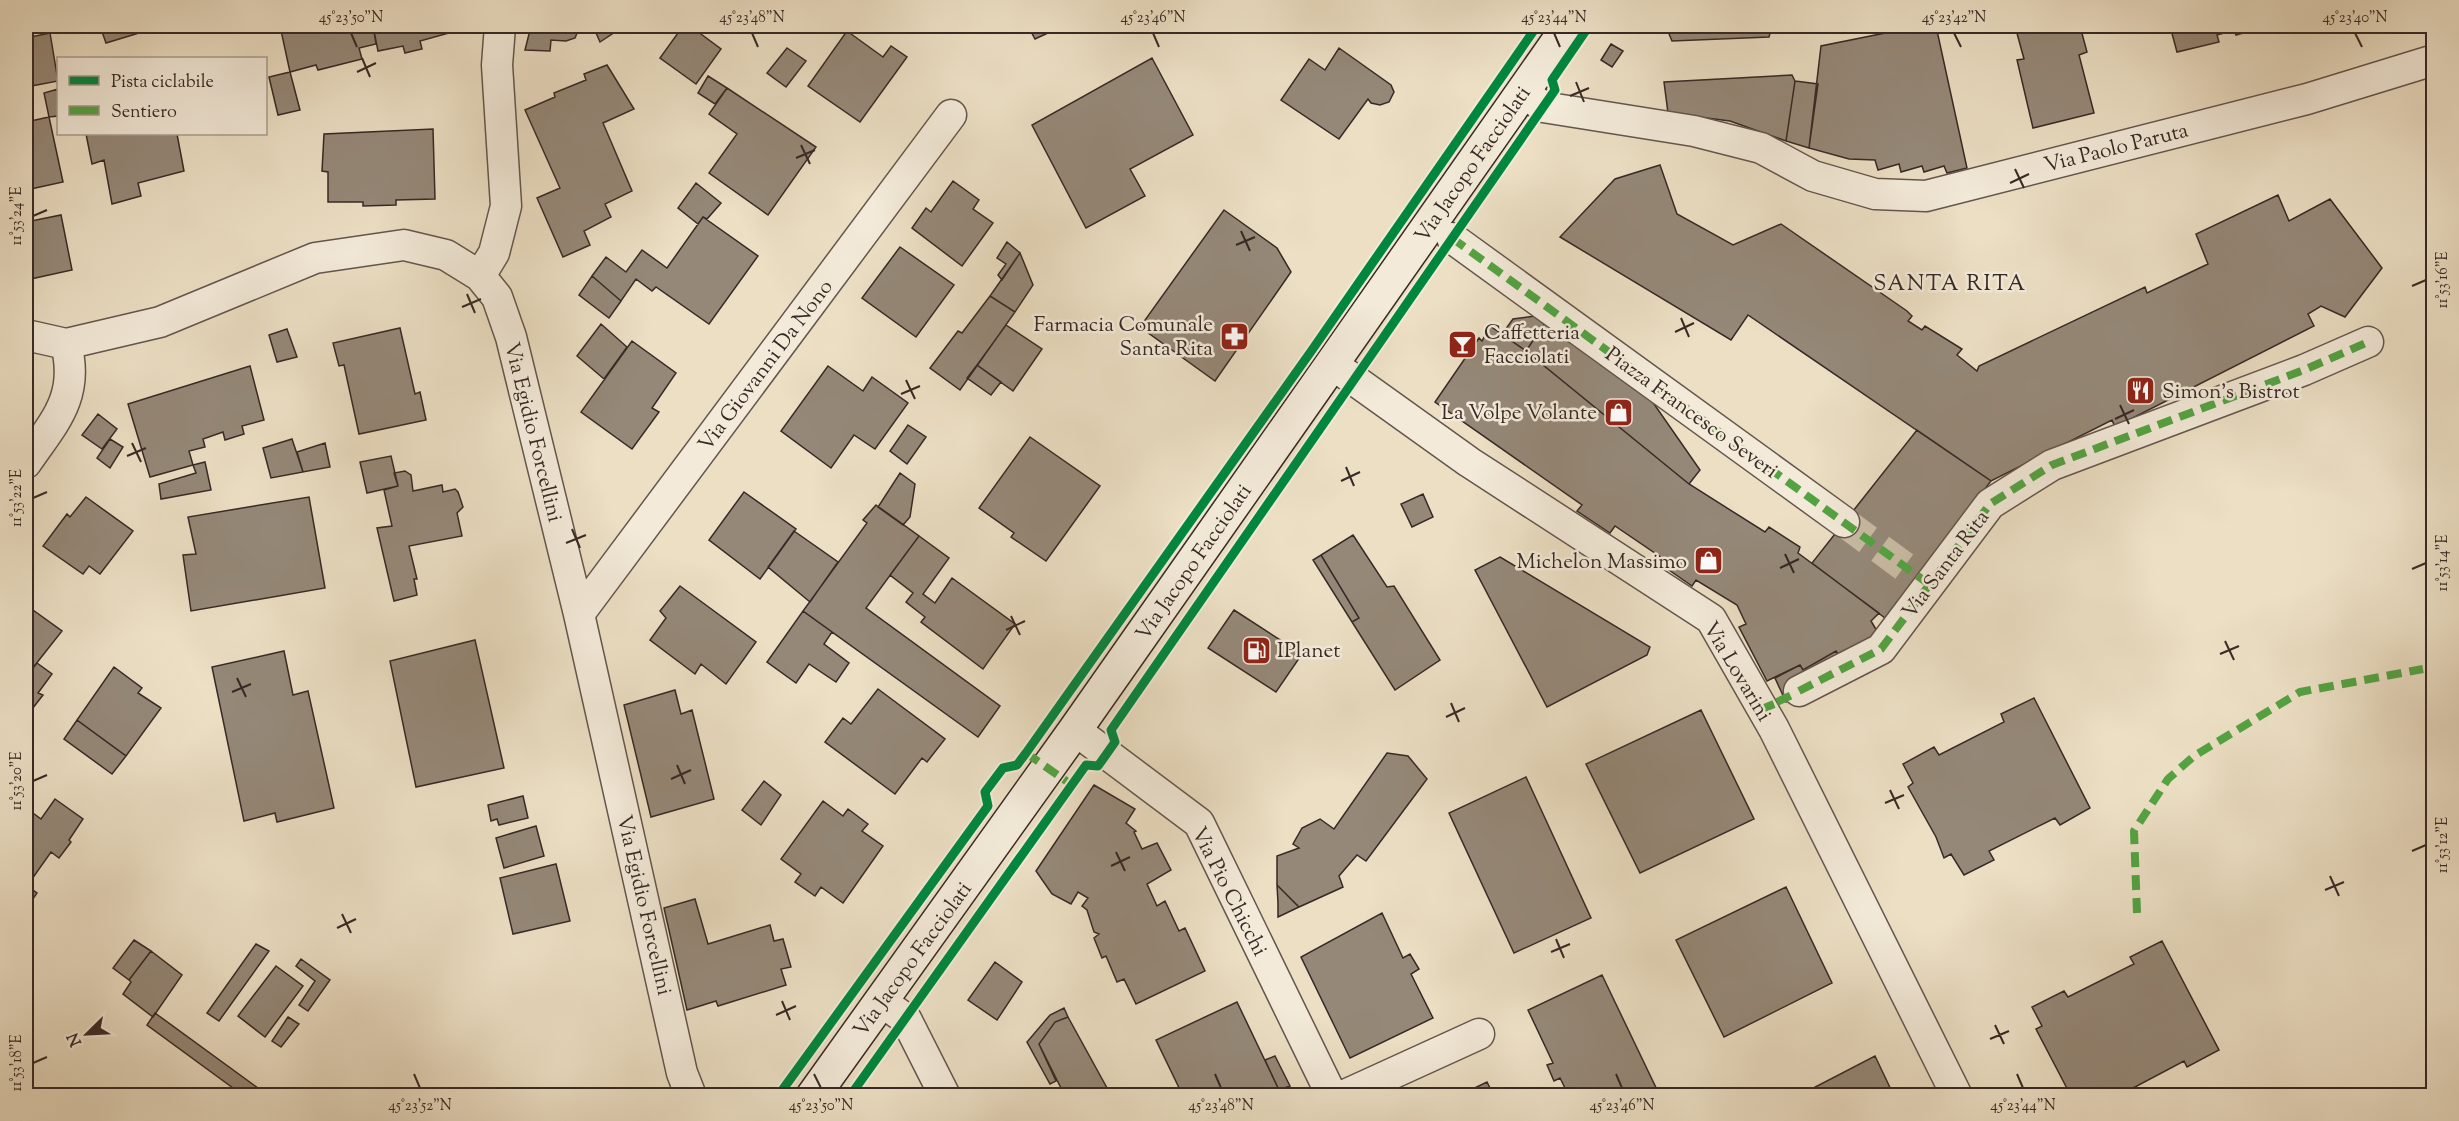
<svg xmlns="http://www.w3.org/2000/svg" width="2459" height="1121" font-family="'Sorts Mill Goudy',serif">
	<style>
		.building { fill: #958878; stroke: #372925; stroke-width: 1.5 }
		.lines { fill: none; stroke-linecap: round; stroke-linejoin: round }
		.street-tunnel { stroke: #c8bba4; stroke-width: 30; stroke-dasharray: 30 15; stroke-linecap: butt }
		.street-casing { stroke: #64564d; stroke-width: 33 }
		.secondary-casing { stroke: #372925; stroke-width: 36 }
		.street { stroke: #f3ead9; stroke-width: 30 }
		.secondary { stroke: #f3ead9; stroke-width: 33 }
		.quiet { stroke: #53a342; stroke-width: 8; stroke-dasharray: 15 8; stroke-linecap: butt }
		.cycleway-casing { stroke: #f3ead9; stroke-width: 13 }
		.cycleway { stroke: #00873e; stroke-width: 9 }
		.ticks { fill: none; stroke: #372925; stroke-width: 2 }
		.labels { text-anchor: middle; stroke-width: 5; stroke-linejoin: round; paint-order: stroke }
		.street-label { font-size: 21px; fill: #372925; stroke: #f3ead9 }
		.poi-label { font-size: 21px; fill: #372925; stroke: #f3ead9; text-anchor: end }
		.neighbourhood-label { font-size: 22px; letter-spacing: 1.5px; fill: #372925; stroke: #f3ead9 }
		.neatline { fill: none; stroke: #372925; stroke-width: 2 }
		.ticks-label { font-size: 15px; text-anchor: middle; fill: #372925 }
	</style>
	<rect width="100%" height="100%" fill="#ecdfc4"/>
	<filter id="stains"><feTurbulence type="fractalNoise" baseFrequency=".00333" numOctaves="4"/><feColorMatrix values="0 0 0 0 .2 0 0 0 0 .09 0 0 0 0 .02 0 0 0 .5 -.17"/></filter>
	<radialGradient id="worn" r=".72"><stop offset=".6" stop-color="#630" stop-opacity="0"/><stop offset="1" stop-color="#630" stop-opacity=".3"/></radialGradient>
	<path class="building" d="M100 26H162L106 43Z
		M280 26H373L376 44 359 48 362 59 318 70 316 65 290 72Z
		M373 26H448L449 33 420 41 422 49 413 51 405 53 403 46 378 51Z
		M531 26H580L575 38 566 41 551 40 550 51 525 50Z
		M593 26H611L615 32 600 42Z
		M683 26H690L721 49 696 84 660 58Z
		M793 26H809L804 33Z
		M1028 26H1063L1035 39Z
		M1670 26H1772L1769 37 1672 41 1667 29Z
		M1920 26H1936L1967 168 1947 173 1944 166 1924 172 1922 166 1901 172 1899 164 1878 170 1875 160 1849 159 1809 148 1821 46Z
		M2015 26H2080L2087 52 2079 55 2094 113 2033 128 2017 60 2024 59Z
		M2170 26H2253L2254 30 2236 35 2234 30 2217 35 2219 42 2177 52Z
		M847 31 883 57 891 46 907 57 860 122 808 86Z
		M50 33 58 81 26 87V38Z
		M1611 44 1623 51 1612 67 1601 60Z
		M787 48 806 61 786 87 767 73Z
		M1339 48 1391 85 1394 92 1389 102 1380 105 1371 103 1368 99 1339 139 1281 100 1309 59 1325 70Z
		M1152 58 1193 135 1130 169 1145 196 1086 228 1032 125Z
		M607 65 634 109 603 123 632 191 605 204 611 217 584 231 590 245 563 257 537 198 560 188 525 110 555 97 554 93 586 80 584 74Z
		M290 72 300 110 278 115 269 77Z
		M1792 75 1795 81 1786 141 1730 121 1668 113 1664 82Z
		M708 76 727 88 715 104 698 93Z
		M1795 81 1818 84 1809 148 1786 141Z
		M727 88 816 147 768 215 709 173 737 134 709 114Z
		M58 89V116L49 117 44 93Z
		M49 117 63 182 26 190V122Z
		M433 129 435 199 396 200V205L363 206V202H328V172L322 171 324 134Z
		M86 134H177L184 171 138 183 141 196 112 204 104 160 92 164Z
		M1660 165 1677 214 1733 245 1781 224 1907 311 1912 316 1908 321 1922 330 1925 326 1962 349 1957 355 1977 371 1979 366 2145 287 2147 293 2208 264 2196 234 2278 195 2289 221 2330 199 2382 268 2345 317 2321 306 2308 314 2314 326 2115 427 2112 420 1991 481 1748 315 1731 340 1560 237 1615 179Z
		M953 181 979 200 973 209 993 223 962 266 912 228 926 208 931 212Z
		M696 183 721 203 707 219 703 217 698 224 678 208Z
		M1224 210 1277 248 1291 272 1215 381 1140 327Z
		M61 215 72 270 26 280V222Z
		M703 217 758 256 709 324 656 287 652 291 636 279 621 301 592 276 606 257 626 272 642 250 667 268Z
		M1007 242 1020 253 1002 280 998 275 1006 264 997 258Z
		M900 247 954 285 916 337 862 298Z
		M1020 253 1033 285 1015 312 990 296Z
		M592 276 621 301 609 318 579 295Z
		M990 296 1015 312 960 390 930 368 958 331 962 333Z
		M1551 314 1526 351 1502 334 1513 319Z
		M1551 314 1645 391 1700 470 1689 484 1526 351Z
		M601 324 627 347 604 379 577 356Z
		M1006 325 1042 349 1013 391 977 365Z
		M1490 326 1526 351 1689 484 1765 532 1769 527 1800 547 1798 553 1879 613 1871 621 1883 641 1843 661 1836 651 1803 670 1800 665 1767 681 1739 627 1746 624 1737 605 1696 580 1692 586 1659 563 1662 558 1615 526 1610 533 1577 511 1582 505 1435 402 1479 338 1482 341Z
		M400 328 415 394 420 392 426 420 359 434 344 365 339 366 333 343Z
		M287 329 297 357 277 362 269 335Z
		M632 341 676 373 652 408 659 412 632 449 581 412Z
		M977 365 1001 382 991 395 967 378Z
		M250 366 264 420 242 426 244 434 225 440 223 432 203 439 205 447 189 451 193 465 150 477 128 404Z
		M828 366 863 391 872 377 908 403 875 449 854 435 831 468 781 431Z
		M98 414 117 429 102 449 82 435Z
		M908 425 926 437 907 464 890 451Z
		M1917 430 1991 481 1885 618 1812 563Z
		M1030 437 1100 486 1046 561 1011 537 1014 533 979 508Z
		M110 439 123 447 110 468 97 458Z
		M292 439 303 472 271 478 263 448Z
		M325 443 330 467 303 472 297 452Z
		M391 456 398 486 367 493 360 462Z
		M205 462 211 490 161 499 159 484 196 473 193 465Z
		M405 471 411 475 413 491 442 485 443 492 455 489 458 492 463 507 457 513 462 536 409 546 417 579H414L417 595 394 601 377 528 392 526 384 490 398 486 394 473Z
		M900 473 915 484 910 517 903 525 878 507Z
		M744 492 796 529 760 579 709 540Z
		M1423 494 1433 517 1412 527 1401 504Z
		M86 497 133 531 100 574 89 566 83 574 43 546 67 514 70 517Z
		M309 497 325 588 191 611 183 555 196 554 188 517Z
		M876 505 919 536 866 608 1000 706 978 737 803 611 867 523 863 520Z
		M794 531 838 562 810 602 768 567Z
		M1353 535 1387 587 1394 586 1440 660 1395 690 1352 622 1359 618 1321 555Z
		M919 536 949 558 923 594 935 603 952 578 1015 624 983 669 921 622 925 617 906 602 913 593 890 575Z
		M1321 555 1359 618 1352 622 1313 560Z
		M1500 557 1650 647 1647 655 1547 707 1475 570Z
		M680 586 756 642 726 684 701 664 695 674 650 640 666 618 660 611Z
		M26 605 62 631 28 674 26 673Z
		M1234 610 1302 654 1276 692 1208 648Z
		M803 611 832 632 824 644 849 663 836 682 809 664 796 683 767 662Z
		M475 640 504 768 416 787 390 661Z
		M284 651 293 695 308 691 334 808 277 822 275 813 244 821 212 667Z
		M1836 651 1843 661 1819 686 1786 702 1775 678 1800 665 1803 670Z
		M37 663 52 674 38 693 43 695 29 713 26 711V673L28 674Z
		M114 667 142 688 138 693 161 708 126 756 77 720Z
		M878 689 945 739 927 762 922 758 895 794 825 742 843 718 851 724Z
		M675 690 681 714 692 710 714 799 651 817 624 705Z
		M2034 698 2090 808 2060 825 2055 818 1989 851 1994 860 1964 875 1951 854 1944 858 1936 837 1908 787 1913 783 1903 764 1934 747 1939 755 2004 722 2001 714Z
		M1701 710 1754 819 1640 873 1586 764Z
		M77 720 126 756 112 774 64 739Z
		M1387 753 1408 756 1427 779 1366 861 1357 855 1339 876 1343 887 1299 907 1277 885V856L1299 848 1293 844 1302 828 1320 819 1334 829Z
		M1526 777 1591 918 1514 953 1449 813Z
		M764 781 781 795 761 825 742 810Z
		M1094 785 1135 809 1126 823 1136 831 1134 832 1142 849 1157 843 1171 870 1147 884 1157 906 1165 901 1179 931 1185 928 1205 971 1136 1004 1124 979 1117 982 1106 956 1102 958 1094 938 1099 934 1094 932 1087 910 1082 906 1088 898 1078 892 1071 904 1052 894 1036 871Z
		M523 796 528 818 499 825 497 819 491 821 488 805Z
		M55 799 83 819 69 840 71 842 59 858 51 852 27 886 37 893 26 909V808L41 819Z
		M823 801 843 816 848 809 868 824 862 831 883 846 843 903 821 887 815 896 795 882 801 874 781 859Z
		M536 826 544 856 504 868 496 838Z
		M556 864 570 921 513 934 500 878Z
		M1277 885 1299 907 1278 917V903Z
		M1786 887 1832 983 1724 1037 1676 940Z
		M695 899 708 944 770 925 774 941 783 939 791 967 781 969 786 985 718 1006 716 1001 687 1010 664 908Z
		M1382 913 1403 958 1410 954 1419 969 1411 974 1433 1018 1350 1058 1301 957Z
		M134 940 151 951 129 980 113 968Z
		M2162 941 2219 1050 2187 1067 2184 1061 2118 1096H2071L2036 1029 2042 1026 2032 1007 2064 991 2068 997 2134 964 2130 957Z
		M256 944 269 951 219 1021 207 1013Z
		M151 951 182 975 153 1017 123 994 131 982 129 980Z
		M301 959 330 980 308 1011 299 1005 315 981 296 966Z
		M995 962 1022 982 997 1020 968 1000Z
		M276 966 303 986 265 1037 238 1016Z
		M1602 975 1660 1096H1569L1560 1078 1554 1081 1547 1065 1553 1063 1528 1010Z
		M1237 1002 1279 1090 1268 1096H1183L1156 1040Z
		M1064 1008 1068 1017 1055 1022 1039 1044 1056 1081 1050 1084 1027 1042 1050 1015Z
		M155 1013 262 1091 258 1096H244L147 1025Z
		M288 1017 299 1024 281 1047 272 1041Z
		M1068 1017 1107 1088 1092 1096H1065L1039 1044 1055 1022Z
		M1275 1056 1290 1086 1279 1090 1265 1060Z
		M1875 1056 1894 1096H1798Z
		M1487 1082 1494 1096H1458Z"/>
	<g class="lines">
		<path class="street-tunnel" d="M1844 522 1917 576"/>
		<defs>
			<path id="street" d="M1524 92 1543 107 1694 131 1761 148 1813 176 1875 194 1926 196 2307 99 2434 60
				M1452 238 1844 522
				M480 276 494 253 506 206 497 65 500 26
				M26 335 66 344 160 322 315 258 404 245 446 255 480 276 497 297 511 337 579 614 682 1073 691 1096
				M1332 364 1469 462 1711 619 1774 729 1957 1096
				M26 463C54 422 80 397 66 344
				M579 614 951 115
				M1799 691 1881 649 1990 504 2052 465 2304 370 2368 342
				M1075 730 1199 823 1332 1096
				M882 1002 906 1019 945 1096
				M1343 1096 1479 1034"/>
			<path id="secondary" d="M813 1096 1075 730 1569 26"/>
		</defs>
		<use href="#street" class="street-casing"/>
		<use href="#secondary" class="secondary-casing"/>
		<use href="#street" class="street"/>
		<use href="#secondary" class="secondary"/>
		<path class="quiet" d="M1452 238 1930 585
			M1799 691 1881 649 1990 504 2052 465 2304 370 2368 342
			M1777 702 1796 693
			M1762 709 1774 704
			M1026 753 1072 785
			M2137 913 2134 831 2168 779 2194 756 2300 692 2423 669"/>
		<defs>
			<path id="cycleway" d="M778 1096 988 806 985 792 1003 768 1017 765 1026 753 1312 350 1537 26
				M850 1096 1086 765 1098 766 1115 742 1111 730 1555 90 1552 80 1589 26"/>
		</defs>
		<use href="#cycleway" class="cycleway-casing"/>
		<use href="#cycleway" class="cycleway"/>
	</g>
	<path class="ticks" d="M351 33 357 47M752 33 758 47M1153 33 1159 47M1554 33 1560 47M1954 33 1961 47M2355 33 2362 47M362 58 370 77M357 72 376 63M1576 82 1584 102M1570 96 1589 88M801 145 810 164M796 158 815 150M2015 169 2024 188M2010 183 2029 174M33 216 47 210M1241 231 1250 251M1236 245 1255 237M2412 286 2426 280M467 294 475 313M462 307 481 299M1681 318 1689 337M1675 332 1694 323M906 380 915 399M901 394 920 386M2120 405 2129 424M2115 419 2134 410M132 443 141 462M127 456 146 448M1346 467 1354 486M1341 481 1360 472M33 498 47 492M572 529 580 548M566 543 586 535M1785 554 1794 573M1780 568 1799 559M2412 569 2426 563M1011 616 1020 635M1006 630 1025 621M2225 641 2234 660M2220 654 2239 646M237 678 246 697M232 692 251 684M1451 703 1459 722M1446 717 1465 708M677 765 685 784M671 779 691 770M33 781 47 775M1890 790 1899 809M1885 803 1904 795M2412 851 2426 845M1116 852 1125 871M1111 866 1130 857M2330 876 2339 896M2325 890 2344 882M342 914 351 933M337 928 356 919M1556 939 1564 958M1551 952 1570 944M782 1001 790 1020M776 1015 796 1006M1995 1025 2004 1044M1990 1039 2009 1031M33 1063 47 1057M414 1074 420 1088M814 1074 821 1088M1215 1074 1221 1088M1616 1074 1622 1088M2017 1074 2023 1088"/>
	<defs>
		<symbol id="pharmacy-square" viewBox="-11 -11 22 22"><rect x="-9" y="-9" width="18" height="18" rx="4" fill="#8f2418" stroke="#f3ead9"/><path d="M-2-6h4v4h4v4h-4v4h-4v-4h-4v-4h4Z" fill="#fff"/></symbol>
		<symbol id="bar-square" viewBox="-11 -11 22 22"><rect x="-9" y="-9" width="18" height="18" rx="4" fill="#8f2418" stroke="#f3ead9"/><path d="M-6-5H6L.8 .8V4.5H3.5V6h-7V4.5H-.8V.8Z" fill="#fff"/></symbol>
		<symbol id="restaurant-square" viewBox="-11 -11 22 22"><rect x="-9" y="-9" width="18" height="18" rx="4" fill="#8f2418" stroke="#f3ead9"/><path d="M-5-6h1v4h1v-4h1v4h1v-4h1v5L-1.5 .5V6h-2V.5L-5-1ZM5-6V6H3V1.5H1.5Q1.5-4 5-6Z" fill="#fff"/></symbol>
		<symbol id="shop-square" viewBox="-11 -11 22 22"><rect x="-9" y="-9" width="18" height="18" rx="4" fill="#8f2418" stroke="#f3ead9"/><path d="M-5-2.5h2.3a2.7 3.5 0 0 1 5.4 0H5L5.5 6h-11ZM-1.5-2.5h3a1.5 2.3 0 0 0-3 0Z" fill="#fff"/></symbol>
		<symbol id="fuel-square" viewBox="-11 -11 22 22"><rect x="-9" y="-9" width="18" height="18" rx="4" fill="#8f2418" stroke="#f3ead9"/><path d="M-5.5-6h7V0h2V4h1.3V-2.5L3-4.5l.8-.8L6-3V5H2.5V1h-1V6h-7ZM-4.2-4.7v3.2H.2V-4.7Z" fill="#fff"/></symbol>
	</defs>
	<g fill-rule="evenodd">
		<use href="#pharmacy-square" x="1218" y="320" width="33" height="33"/>
		<use href="#bar-square" x="1446" y="328" width="33" height="33"/>
		<use href="#restaurant-square" x="2124" y="374" width="33" height="33"/>
		<use href="#shop-square" x="1602" y="396" width="33" height="33"/>
		<use href="#shop-square" x="1692" y="544" width="33" height="33"/>
		<use href="#fuel-square" x="1240" y="634" width="33" height="33"/>
	</g>
	<g class="labels">
		<g class="street-label">
			<text transform="translate(2116 147) rotate(-14)" y="7">Via Paolo Paruta</text>
			<text transform="translate(1472 164) rotate(-55)" y="7">Via Jacopo Facciolati</text>
			<text transform="translate(765 365) rotate(-53)" y="7">Via Giovanni Da Nono</text>
			<text transform="translate(1692 412) rotate(36)" y="7">Piazza Francesco Severi</text>
			<text transform="translate(534 432) rotate(76)" y="7">Via Egidio Forcellini</text>
			<text transform="translate(1193 562) rotate(-55)" y="7">Via Jacopo Facciolati</text>
			<text transform="translate(1945 564) rotate(-53)" y="7">Via Santa Rita</text>
			<text transform="translate(1738 671) rotate(59)" y="7">Via Lovarini</text>
			<text transform="translate(1230 891) rotate(63)" y="7">Via Pio Chicchi</text>
			<text transform="translate(645 905) rotate(77)" y="7">Via Egidio Forcellini</text>
			<text transform="translate(912 959) rotate(-54)" y="7">Via Jacopo Facciolati</text>
		</g>
		<g class="poi-label">
			<text x="1213" y="331">Farmacia Comunale<tspan x="1213" dy="24">Santa Rita</tspan></text>
			<text x="1484" y="339" text-anchor="start">Caffetteria<tspan x="1484" dy="24">Facciolati</tspan></text>
			<text x="2162" y="398" text-anchor="start">Simon's Bistrot</text>
			<text x="1597" y="419">La Volpe Volante</text>
			<text x="1687" y="568">Michelon Massimo</text>
			<text x="1277" y="657" text-anchor="start">IPlanet</text>
		</g>
		<g class="neighbourhood-label">
			<text x="1950" y="290">SANTA RITA</text>
		</g>
	</g>
	<rect width="2459" height="1121" fill="none" stroke="#ecdfc4" stroke-width="66"/>
	<rect x="57" y="57" width="210" height="78" fill="#f3ead9" stroke="#a89d91" stroke-width="1.5"/>
	<rect x="69" y="76" width="30" height="9" fill="#00873e" stroke="#a89d91" stroke-width="1.5"/>
	<text x="111" y="87" font-size="18" fill="#372925">Pista ciclabile</text>
	<rect x="69" y="106" width="30" height="9" fill="#53a342" stroke="#a89d91" stroke-width="1.5"/>
	<text x="111" y="117" font-size="18" fill="#372925">Sentiero</text>
	<g transform="translate(87 1034) rotate(246)" stroke="#f3ead9" stroke-width="4.5" paint-order="stroke">
	<path d="M0-4.5L10 22L0 15L-10 22Z" fill="#372925"/>
	<text y="-9" font-size="16" font-weight="bold" text-anchor="middle" fill="#372925">N</text>
	</g>
	<rect x="33" y="33" width="2393" height="1055" class="neatline"/>
	<g class="ticks-label">
		<text x="351" y="22">45°23'50"N</text>
		<text x="752" y="22">45°23'48"N</text>
		<text x="1153" y="22">45°23'46"N</text>
		<text x="1554" y="22">45°23'44"N</text>
		<text x="1954" y="22">45°23'42"N</text>
		<text x="2355" y="22">45°23'40"N</text>
		<text transform="translate(16 216) rotate(-90)" y="5">11°53'24"E</text>
		<text transform="translate(2442 280) rotate(-90)" y="5">11°53'16"E</text>
		<text transform="translate(16 498) rotate(-90)" y="5">11°53'22"E</text>
		<text transform="translate(2442 563) rotate(-90)" y="5">11°53'14"E</text>
		<text transform="translate(16 781) rotate(-90)" y="5">11°53'20"E</text>
		<text transform="translate(2442 845) rotate(-90)" y="5">11°53'12"E</text>
		<text transform="translate(16 1063) rotate(-90)" y="5">11°53'18"E</text>
		<text x="420" y="1110">45°23'52"N</text>
		<text x="821" y="1110">45°23'50"N</text>
		<text x="1221" y="1110">45°23'48"N</text>
		<text x="1622" y="1110">45°23'46"N</text>
		<text x="2023" y="1110">45°23'44"N</text>
	</g>
	<rect width="100%" height="100%" filter="url(#stains)"/>
	<rect width="100%" height="100%" fill="url(#worn)"/>
</svg>
